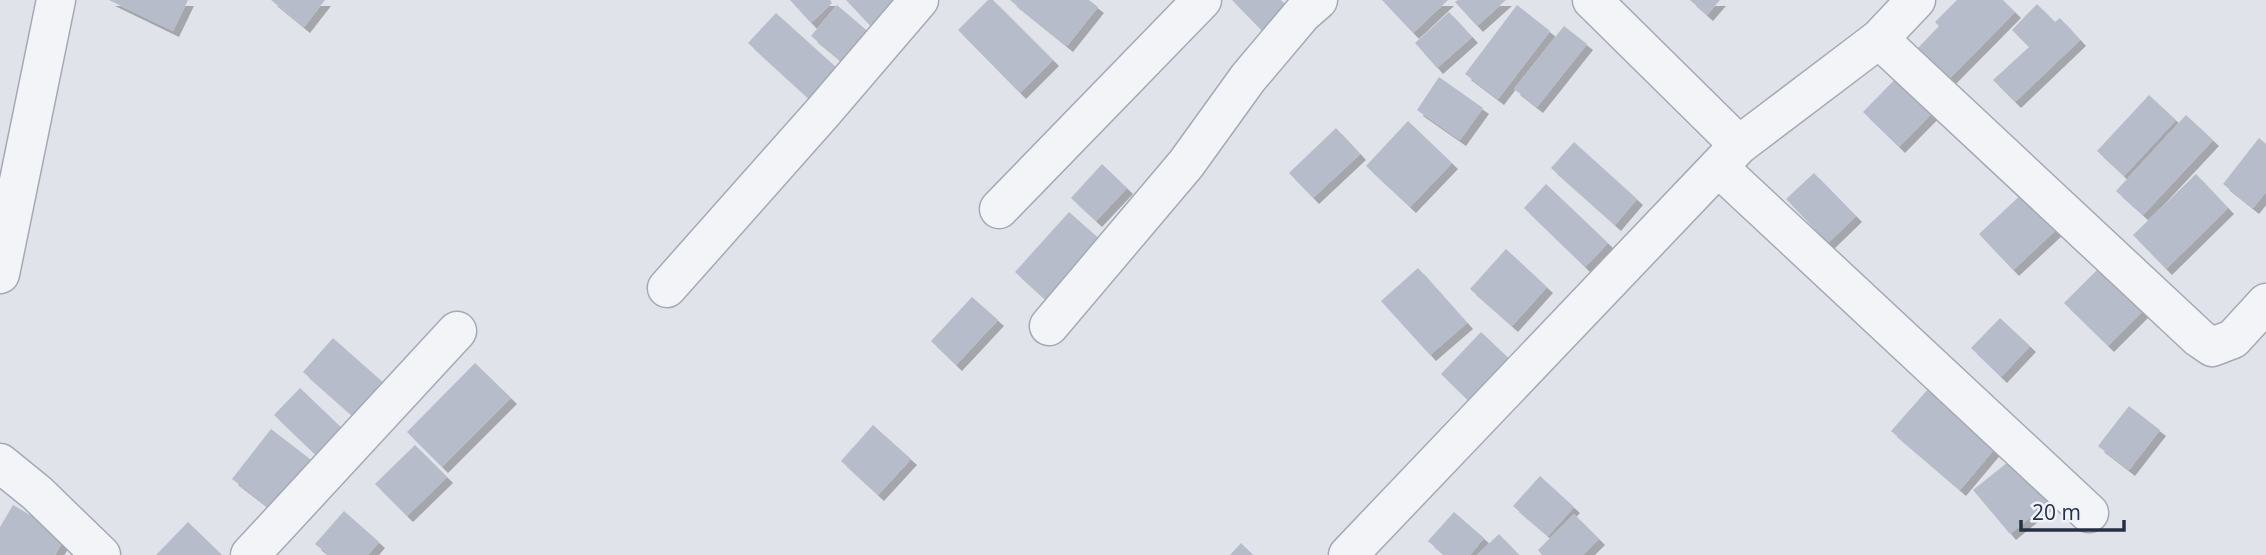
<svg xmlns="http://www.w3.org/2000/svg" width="2266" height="555" font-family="'Open Sans',sans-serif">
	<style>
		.building { fill: #b6bcc9; filter: url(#shadow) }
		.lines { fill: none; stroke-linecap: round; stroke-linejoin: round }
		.minor-casing { stroke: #a4aab5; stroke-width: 41 }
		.minor { stroke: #f3f4f8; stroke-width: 38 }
	</style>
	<defs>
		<filter id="shadow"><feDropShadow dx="6" dy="6" stdDeviation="0" flood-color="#0004"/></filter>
	</defs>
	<rect width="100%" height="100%" fill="#e0e3ea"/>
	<path class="building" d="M109 0H188L173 31Z
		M271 0H325L304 27Z
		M790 0H830L832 3 811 23Z
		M846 0H915L879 35Z
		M988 0H993L1053 60 1020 93 958 30Z
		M1010 0H1089L1098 7 1067 46Z
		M1232 0H1281L1295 14 1270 39Z
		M1382 0H1448L1413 33Z
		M1458 0H1506L1477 26 1455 2Z
		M1690 0H1720L1707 15Z
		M1957 0H2003L2015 12 1947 81 1916 50 1939 26 1935 22Z
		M2037 4 2055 22 2060 18 2080 40 2015 102 1993 80 2029 47 2012 30Z
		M837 5 878 40 852 70 811 36Z
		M1517 5 1550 31 1498 99 1465 74Z
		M1449 12 1472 37 1437 68 1415 43Z
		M776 13 847 77 819 108 748 43Z
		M1564 26 1587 44 1537 107 1514 89Z
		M1903 71 1939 106 1899 147 1863 112Z
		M1439 77 1483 108 1460 140 1417 110Z
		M2149 95 2176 120 2124 176 2097 151Z
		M2186 115 2213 140 2143 215 2116 191Z
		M1408 121 1452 163 1410 207 1366 166Z
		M1336 128 1360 154 1313 198 1289 173Z
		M2259 138 2266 144V192L2253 208 2223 184Z
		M1574 142 1637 199 1615 225 1551 168Z
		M1102 164 1127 188 1096 221 1071 198Z
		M1814 173 1856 216 1828 243 1786 199Z
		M2196 174 2228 208 2166 269 2133 235Z
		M1546 184 1608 243 1585 267 1524 208Z
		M2024 192 2057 229 2013 270 1979 234Z
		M1069 212 1111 249 1057 310 1015 272Z
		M1506 249 1547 287 1512 326 1470 289Z
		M2100 267 2144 310 2108 346 2064 303Z
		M1418 268 1467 323 1430 355 1381 301Z
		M972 297 998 320 956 365 931 341Z
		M2000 318 2030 346 2001 377 1971 348Z
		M1481 332 1518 367 1477 409 1441 374Z
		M333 338 394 392 364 426 303 372Z
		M475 363 511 398 442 467 407 432Z
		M300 388 347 433 321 460 274 415Z
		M1929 388 1997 446 1960 490 1891 431Z
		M2129 406 2160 430 2129 470 2098 446Z
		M873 425 911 459 878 495 841 461Z
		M271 429 319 466 280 516 232 479Z
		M415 445 447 477 407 516 375 484Z
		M2018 454 2054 498 2010 534 1973 490Z
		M1540 476 1574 507 1548 536 1513 506Z
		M13 505 66 536 55 555H0V527Z
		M344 511 379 542 368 555H329L315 544Z
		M1454 512 1484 538 1470 555H1444L1428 541Z
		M1574 514 1599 539 1583 555H1542L1538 550Z
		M188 522 222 555H156Z
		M1499 534 1519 555H1477Z
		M1241 543 1253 555H1230Z"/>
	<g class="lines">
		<defs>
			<path id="minor" d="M1592 0 1739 145
				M1879 39 2199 338 2212 347 2233 339 2266 303
				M1718 167 2089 513
				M999 209 1202 0
				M0 274 56 0
				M667 288 824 111 919 0
				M1049 326 1186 164 1248 78 1302 14 1318 0
				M0 463 37 493 101 555
				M250 555 457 331
				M1348 555 1739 145 1879 39 1916 0"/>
		</defs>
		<use href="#minor" class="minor-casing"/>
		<use href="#minor" class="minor"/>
	</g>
	<path d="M2021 520v10h103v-10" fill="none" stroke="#263044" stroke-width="3.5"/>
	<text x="2032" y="520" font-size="21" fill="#263044" stroke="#eff2f8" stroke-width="5" paint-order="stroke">20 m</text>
</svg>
